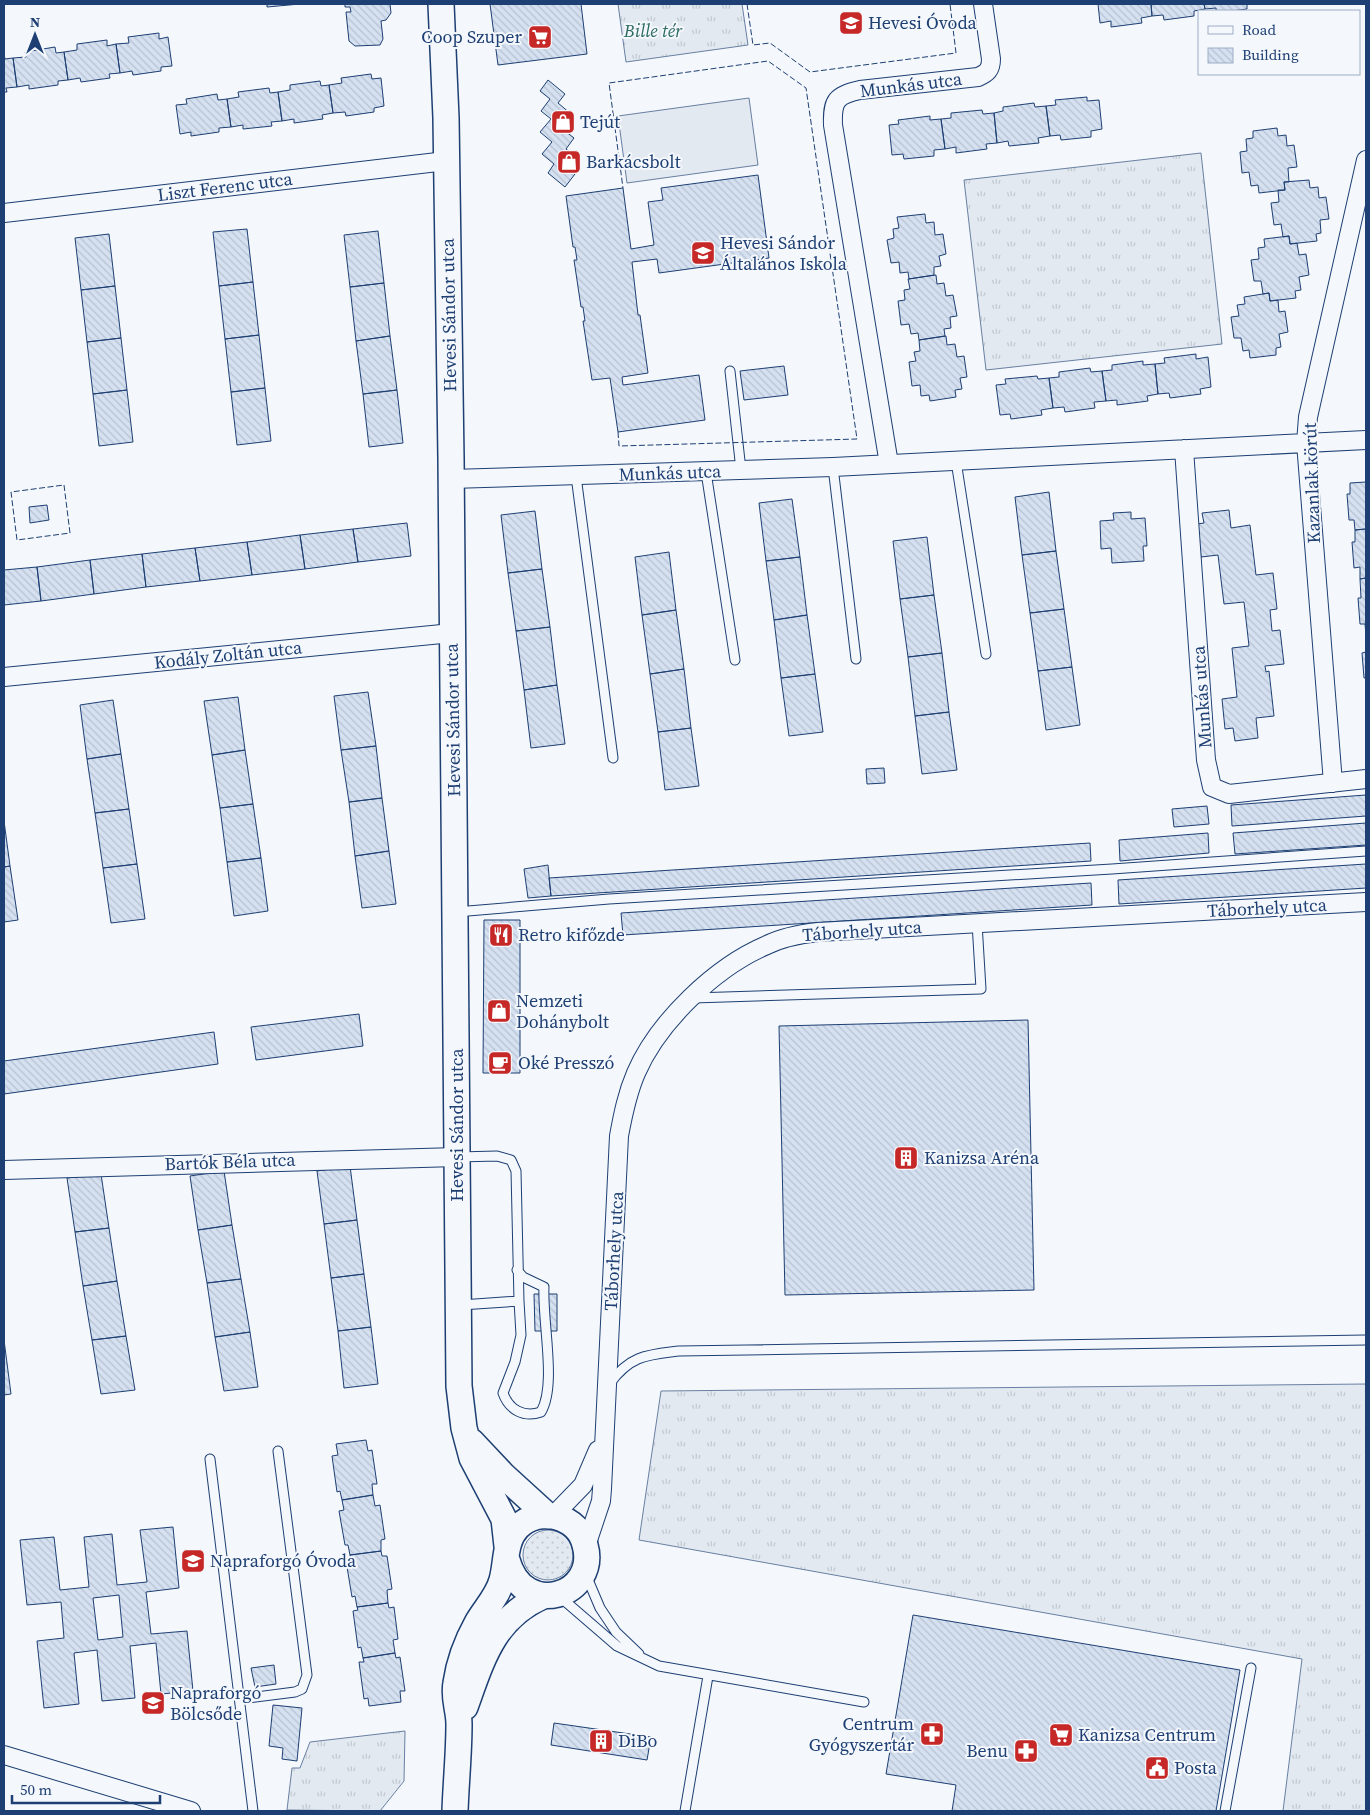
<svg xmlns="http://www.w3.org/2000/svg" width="1370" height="1815" font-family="'Source Serif 4',serif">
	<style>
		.grass { fill: url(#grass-tufts); stroke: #687fa3 }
		.garden { fill: url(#garden-dots); stroke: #687fa3 }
		.pitch { fill: #e3e9f0; stroke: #687fa3 }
		.building { fill: url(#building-back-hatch); stroke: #1d3f73; fill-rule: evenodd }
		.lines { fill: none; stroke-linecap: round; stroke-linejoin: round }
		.service-casing { stroke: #1d3f73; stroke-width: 11 }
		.minor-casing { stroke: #1d3f73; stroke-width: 20 }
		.secondary-casing { stroke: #1d3f73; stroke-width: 28 }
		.service { stroke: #f4f7fb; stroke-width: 9 }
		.minor { stroke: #f4f7fb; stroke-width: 18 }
		.secondary { stroke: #f4f7fb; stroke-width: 25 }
		.fence { stroke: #1d3f73; stroke-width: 1; stroke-dasharray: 6 2.5; stroke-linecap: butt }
		.labels { text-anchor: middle; stroke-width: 4; stroke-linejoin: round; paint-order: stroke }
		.poi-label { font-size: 18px; fill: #1d3f73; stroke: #f4f7fb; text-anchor: start }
		.park-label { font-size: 18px; font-style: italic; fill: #2c6c60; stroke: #f4f7fb }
		.street-label { font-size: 18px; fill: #1d3f73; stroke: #f4f7fb }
	</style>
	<defs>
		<pattern id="grass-tufts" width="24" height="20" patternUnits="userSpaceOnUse" patternTransform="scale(1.25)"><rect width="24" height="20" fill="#e3e9f0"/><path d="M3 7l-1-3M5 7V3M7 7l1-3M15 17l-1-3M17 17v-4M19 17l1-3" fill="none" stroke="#c2c9d1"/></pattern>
		<pattern id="garden-dots" width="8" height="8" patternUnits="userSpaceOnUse" patternTransform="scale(1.25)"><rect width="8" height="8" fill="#e3e9f0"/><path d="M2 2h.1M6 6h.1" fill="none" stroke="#c2c9d1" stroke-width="1.8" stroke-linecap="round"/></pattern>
		<pattern id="building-back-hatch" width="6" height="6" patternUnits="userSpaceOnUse" patternTransform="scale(1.25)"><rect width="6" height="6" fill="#d5e0f0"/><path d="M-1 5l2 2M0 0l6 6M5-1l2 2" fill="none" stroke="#b6c1d1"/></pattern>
	</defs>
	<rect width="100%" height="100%" fill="#f4f7fb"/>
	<path class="grass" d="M618 4H742L748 45 626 62Z
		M1201 153 1222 344 986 370 964 180Z
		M1366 1384V1811H1283L1302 1659 639 1540 661 1391Z
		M405 1731 404 1781 380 1811 287 1810 292 1768H300L310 1742Z"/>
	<path class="garden" d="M523 1555a25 25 0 1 1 50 0a25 25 0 1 1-50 0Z"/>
	<path class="pitch" d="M749 98 758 165 627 183 618 116Z"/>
	<path class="building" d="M267 4H300L267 7Z
		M345 4H390L391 13 386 20 381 21 383 39 380 45 355 46 349 41 346 12H351L350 7H345Z
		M490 4H581L587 54 498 65Z
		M1098 4H1151L1152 16 1141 18 1142 23 1111 27V21L1100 23Z
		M1151 4H1204L1205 9 1194 11V16L1164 20 1163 15 1152 16Z
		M1204 4H1247V9L1232 11H1216V8L1205 9Z
		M159 33V39L168 37 172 66 161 67V71L133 75 132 71 120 73 116 44 129 43 128 37Z
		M107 40V46L116 44 120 73 109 74 110 78 81 82 80 78 68 80 64 52 77 50V44Z
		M55 47 56 53 64 52 68 80 58 81V85L29 89V85L17 87 13 58 26 57 25 52Z
		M4 54 5 59 13 58 17 87 6 88 7 92H4Z
		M371 74 372 79 381 78 384 106 374 108V112L346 116 345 112 333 113 329 85 342 83 341 78Z
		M548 80 565 94 558 103 571 114 560 127 574 138 566 149 575 156 566 168 575 174 565 187 548 173 554 164 542 154 552 142 540 132 551 119 541 111 550 99 540 91Z
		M320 81 321 86 329 85 333 113 322 115 323 119 294 123V119L282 121 278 92 290 90V85Z
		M269 88 270 93 278 92 282 121 271 122 272 126 243 129V125L231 127 227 99 239 97 238 92Z
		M217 94 218 100 227 99 231 127 219 128V132L191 136V132L180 134 176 105 187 104 186 99Z
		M1087 97V101L1099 100 1102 129 1091 131V137L1061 140 1060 135 1050 136 1046 106 1056 105 1055 100Z
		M1034 103 1035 107 1046 106 1050 136 1038 138 1039 143 1009 146 1008 141 997 143 994 113 1003 111V107Z
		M982 110 983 114 994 113 997 143 986 144 987 149 956 153V147L945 149 941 119 951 118V113Z
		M930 116V120L941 119 945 149 934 150V156L904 159 903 154 892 155 889 125 899 124 898 120Z
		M1277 128 1278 136 1286 135 1287 146 1294 145 1297 167 1288 168 1289 182H1284L1285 190 1259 193 1258 185 1251 186 1249 172 1242 173 1240 152 1247 151 1246 139 1253 138V131Z
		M758 175 769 258 659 273 657 259 632 262 638 315H640L648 373 622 377 623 385 699 375 705 420 618 432 610 378 592 380 583 321H585L583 307H581L574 260H577L575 247H573L566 196 623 188 631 249 654 245 648 202 663 200 661 188Z
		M1309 180 1310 188 1318 187 1319 198 1326 197 1329 219 1320 220 1321 233 1316 234 1317 241 1290 244 1289 236 1283 237 1281 224 1274 225 1271 203 1279 202 1278 190H1285L1284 182Z
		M925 214 926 223 934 222 935 235 943 234 946 254 939 256 941 266 934 267V275L909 279 908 272 900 273 899 262 891 263 887 240 894 238 893 229 899 228 897 217Z
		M247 229 253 282 219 286 213 232Z
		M378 231 384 283 350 287 344 235Z
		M109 234 115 286 81 290 75 238Z
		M1289 236 1290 244 1297 243 1299 255 1306 254 1309 275 1299 277 1301 290 1295 291 1296 298 1270 301 1269 293 1263 294 1261 281H1254L1251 260 1259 259 1258 248 1265 247 1264 239Z
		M936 275 937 284 944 283 946 296 953 295 957 316 950 317 951 328 944 329 945 336 919 340 918 333 911 334 909 324 901 325 898 301 905 300 904 290 910 289 908 279Z
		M253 282 259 335 225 339 219 286Z
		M384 283 390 336 356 341 350 287Z
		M115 286 121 338 87 342 81 290Z
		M1269 293 1270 301 1278 300 1279 312 1285 311 1288 332 1279 334 1281 347 1276 348V355L1250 358 1249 350 1243 351 1241 338H1234L1231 317 1239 316 1237 305 1245 304 1244 297Z
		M259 335 265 388 231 392 225 339Z
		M390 336 397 390 363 394 356 341Z
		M946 336 947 345 955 344 957 357 964 356 967 377 960 378 962 389 955 390 956 397 930 401 929 395 921 396 920 385 912 386 909 362 916 361 914 352 920 351 919 340Z
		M121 338 127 390 93 394 87 342Z
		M1196 354V359L1208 357 1211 387 1200 389 1201 394 1170 398 1169 393 1158 394 1155 364 1165 363 1164 358Z
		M1143 361V365L1155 364 1158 394 1147 396 1148 401 1117 405V400L1106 401 1102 371 1112 370V365Z
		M784 366 788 395 744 400 740 371Z
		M1090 368 1091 372 1102 371 1106 401 1094 402 1095 408 1065 412 1064 407 1053 408 1049 378 1059 377V372Z
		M1037 376 1038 379 1049 378 1053 408 1041 410 1042 415 1011 419 1010 414 1000 415 996 385 1006 384 1005 379Z
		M265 388 271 441 237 445 231 392Z
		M127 390 133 442 99 446 93 394Z
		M397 390 403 443 369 447 363 394Z
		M1366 482V529L1355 530 1354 520H1349L1347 494H1350V483Z
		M1049 492 1056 551 1022 555 1015 497Z
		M792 499 800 557 766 561 759 503Z
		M47 505 49 520 30 523 29 507Z
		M1229 510 1231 528 1250 525 1256 575 1273 573 1277 609 1270 610 1272 631 1280 630 1284 664 1265 666 1266 672 1269 671 1274 716 1256 718 1258 738 1235 741 1233 728 1225 729 1222 699 1237 697 1232 648 1249 646 1244 602 1224 604 1218 555 1201 557 1197 524 1204 523 1202 513Z
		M535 511 542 569 508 573 501 515Z
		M1131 512V519L1145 518 1147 546H1143L1144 561 1112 563 1111 548 1101 549 1100 521 1114 520 1113 513Z
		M407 523 411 556 358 562 353 529Z
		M353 529 358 562 305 569 300 535Z
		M1366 529V578L1360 579V567L1354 568 1352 542H1355V530Z
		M300 535 305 569 252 575 247 542Z
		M927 537 934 595 900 599 893 541Z
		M247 542 252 575 200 581 195 548Z
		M195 548 200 581 146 587 142 554Z
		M1056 551 1064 609 1030 613 1022 555Z
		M669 552 676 610 642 615 635 557Z
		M142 554 146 587 94 594 90 560Z
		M800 557 807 615 774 620 766 561Z
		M90 560 94 594 41 601 37 567Z
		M37 567 41 601 4 605V570Z
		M542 569 550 627 516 631 508 573Z
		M1366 578V635L1365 624H1360L1358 598H1361L1360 579Z
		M934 595 942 653 908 657 900 599Z
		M1064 609 1072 667 1038 671 1030 613Z
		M676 610 684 669 650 674 642 615Z
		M807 615 815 674 781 678 774 620Z
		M550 627 557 685 524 690 516 631Z
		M1366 652V678H1364L1362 653Z
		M942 653 949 712 915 716 908 657Z
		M1072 667 1080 725 1046 730 1038 671Z
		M684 669 691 728 658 732 650 674Z
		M815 674 823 732 789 736 781 678Z
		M557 685 565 744 531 748 524 690Z
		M368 692 376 746 341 750 334 696Z
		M238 697 245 750 212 755 204 701Z
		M113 700 121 754 87 759 80 705Z
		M949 712 957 770 922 774 915 716Z
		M691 728 699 786 665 790 658 732Z
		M376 746 382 798 349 802 341 750Z
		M245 750 253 804 220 808 212 755Z
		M121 754 129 809 95 813 87 759Z
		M884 768 885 783 867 784 866 769Z
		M1366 795V816L1232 826 1231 805Z
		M382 798 389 851 355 856 349 802Z
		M253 804 261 858 227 862 220 808Z
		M1207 806 1209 824 1174 827 1172 809Z
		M129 809 137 864 103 868 95 813Z
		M4 821 10 866 4 867Z
		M1366 823V845L1235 854 1233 833Z
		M1208 833 1209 853 1120 861 1119 840Z
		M1090 843 1091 861 551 896 549 878Z
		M389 851 396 904 362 908 355 856Z
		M261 858 268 911 234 916 227 862Z
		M137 864 145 919 111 923 103 868Z
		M1366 864V888L1119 904 1118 880Z
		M548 865 551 896 528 898 524 869Z
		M10 866 18 920 4 922V867Z
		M1091 883 1092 905 623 935 621 913Z
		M484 920H520V1073H483Z
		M359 1014 363 1046 256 1060 251 1027Z
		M1028 1020 1034 1290 785 1295 779 1026Z
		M214 1032 218 1064 4 1094V1061Z
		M350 1166 357 1220 324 1224 317 1171Z
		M224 1171 232 1225 198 1230 190 1176Z
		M101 1174 109 1228 75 1232 67 1178Z
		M357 1220 364 1274 331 1278 324 1224Z
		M232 1225 241 1279 207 1283 198 1230Z
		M109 1228 117 1281 83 1286 75 1232Z
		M364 1274 371 1327 338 1331 331 1278Z
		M241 1279 250 1332 215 1337 207 1283Z
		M117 1281 126 1336 92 1340 83 1286Z
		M534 1294H557V1331H535Z
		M371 1327 378 1384 344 1388 338 1331Z
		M250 1332 258 1387 224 1391 215 1337Z
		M126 1336 135 1390 101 1394 92 1340Z
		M4 1340 11 1394 4 1395Z
		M366 1440 368 1451 372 1450 377 1484H372L373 1495 342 1500 340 1491 337 1492 332 1456 338 1455 336 1444Z
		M373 1495 375 1506 380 1505 385 1539 381 1540V1551L350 1555 348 1545H345L339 1511 344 1510 342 1500Z
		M173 1527 179 1588 146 1592 151 1634 187 1631 193 1691 161 1694 156 1643 130 1646 135 1698 102 1701 97 1650 74 1653 79 1704 44 1708 37 1641 64 1638 61 1602 27 1605 20 1540 54 1537 60 1590 89 1587 84 1537 112 1534 117 1585 147 1582 140 1530ZM119 1595 123 1637 98 1640 93 1598Z
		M381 1551 382 1556H387L392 1589 387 1590 388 1603 357 1607 355 1596 352 1597 346 1561 351 1560 350 1555Z
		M388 1603 389 1608 394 1607 398 1639 393 1640 395 1653 363 1658 361 1647 358 1648 353 1611 358 1610 357 1607Z
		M913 1615 1240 1670 1216 1811H952L956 1785 886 1774Z
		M395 1653 396 1658 400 1657 405 1691H400L401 1702 369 1706 368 1698 364 1699 359 1662H364L363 1658Z
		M274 1665 276 1684 255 1687 251 1668Z
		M273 1705 302 1708 297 1761 282 1759 283 1748 269 1746Z
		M554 1723 651 1737 647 1760 551 1745Z"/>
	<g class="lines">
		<defs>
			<path id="service" d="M730 371 741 470
				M956 461 986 654
				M833 467 856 659
				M706 472 735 660
				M576 476 613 758
				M456 912 609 899 1112 869 1366 851
				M693 998 981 989 977 923
				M458 1157 497 1156 511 1160 516 1171 519 1301 461 1305
				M517 1270 523 1277 544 1287C542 1321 557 1385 541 1412 524 1418 509 1410 503 1393L515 1362 521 1335 519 1301
				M610 1383C631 1355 647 1355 679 1351L1366 1340
				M210 1459 253 1811
				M586 1575 600 1608 616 1632 639 1654
				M559 1596 617 1646 659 1666 864 1702
				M240 1699 295 1692 302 1689 307 1675 278 1451
				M685 1811 708 1676
				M1225 1811 1251 1668"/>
			<path id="minor" d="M4 213 446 161
				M1184 449 1206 760 1212 787 1229 794 1366 779
				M889 464 833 125C832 101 836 95 860 90L978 77C987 73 991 70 991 59L983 4
				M451 479 833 467 1366 440
				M4 677 452 633
				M1333 783 1306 443 1308 417 1366 160
				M4 1170 457 1157
				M553 1516 583 1485 598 1450
				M586 1546 601 1501 602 1489 619 1136C623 1114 627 1094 636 1073 658 1022 715 967 767 945 783 937 800 934 818 932L1366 902
				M4 1755 191 1811"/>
			<path id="secondary" d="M441 4 446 118 451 458 459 1386 464 1428 472 1458 504 1519 507 1546
				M472 1442 503 1475 548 1516
				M465 1707C482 1660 493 1618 543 1596
				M455 1811C456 1782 459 1753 459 1724 459 1710 453 1698 456 1683 459 1662 467 1641 477 1623 485 1609 498 1596 502 1580 507 1562 504 1541 518 1527 528 1517 544 1513 557 1517 571 1521 582 1531 585 1545 599 1595 524 1621 507 1560"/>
		</defs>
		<use href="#service" class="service-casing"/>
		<use href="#minor" class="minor-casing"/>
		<use href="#secondary" class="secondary-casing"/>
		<use href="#service" class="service"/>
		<use href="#minor" class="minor"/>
		<use href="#secondary" class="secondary"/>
		<path class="fence" d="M747 4 753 45 770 43 810 72 956 53 950 4
			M618 432 619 446 857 439 806 88 768 61 609 83 623 188
			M64 485 70 533 17 540 11 492Z"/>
	</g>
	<defs>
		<symbol id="school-square" viewBox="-11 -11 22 22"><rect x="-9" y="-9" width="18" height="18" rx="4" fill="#c62828" stroke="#f4f7fb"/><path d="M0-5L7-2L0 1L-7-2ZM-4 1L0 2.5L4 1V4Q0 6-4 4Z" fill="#fff"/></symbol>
		<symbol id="supermarket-square" viewBox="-11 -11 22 22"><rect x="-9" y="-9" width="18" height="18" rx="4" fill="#c62828" stroke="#f4f7fb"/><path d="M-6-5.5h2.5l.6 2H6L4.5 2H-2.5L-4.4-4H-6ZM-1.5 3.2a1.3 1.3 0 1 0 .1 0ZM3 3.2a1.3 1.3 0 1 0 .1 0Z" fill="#fff"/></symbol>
		<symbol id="shop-square" viewBox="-11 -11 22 22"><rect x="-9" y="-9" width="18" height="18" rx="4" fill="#c62828" stroke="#f4f7fb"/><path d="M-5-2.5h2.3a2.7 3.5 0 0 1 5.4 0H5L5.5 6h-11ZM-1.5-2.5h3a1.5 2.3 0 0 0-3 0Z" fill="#fff"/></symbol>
		<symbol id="restaurant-square" viewBox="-11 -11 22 22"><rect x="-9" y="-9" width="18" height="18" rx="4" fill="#c62828" stroke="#f4f7fb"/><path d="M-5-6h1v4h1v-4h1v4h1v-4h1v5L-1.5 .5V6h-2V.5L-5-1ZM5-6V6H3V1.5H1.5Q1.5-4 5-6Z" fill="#fff"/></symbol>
		<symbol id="cafe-square" viewBox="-11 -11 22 22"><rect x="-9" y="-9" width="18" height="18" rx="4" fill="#c62828" stroke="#f4f7fb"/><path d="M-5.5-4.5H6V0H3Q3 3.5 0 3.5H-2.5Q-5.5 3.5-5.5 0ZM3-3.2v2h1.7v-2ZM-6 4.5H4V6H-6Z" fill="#fff"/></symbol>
		<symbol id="building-square" viewBox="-11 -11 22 22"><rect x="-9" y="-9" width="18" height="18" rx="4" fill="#c62828" stroke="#f4f7fb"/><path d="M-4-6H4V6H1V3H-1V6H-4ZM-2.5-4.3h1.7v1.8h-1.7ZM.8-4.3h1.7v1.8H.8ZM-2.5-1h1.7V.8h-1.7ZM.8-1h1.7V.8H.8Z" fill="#fff"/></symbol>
		<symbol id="pharmacy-square" viewBox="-11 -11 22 22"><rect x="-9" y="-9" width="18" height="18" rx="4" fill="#c62828" stroke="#f4f7fb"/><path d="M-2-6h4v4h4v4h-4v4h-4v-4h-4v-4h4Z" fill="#fff"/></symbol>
		<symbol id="civic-square" viewBox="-11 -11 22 22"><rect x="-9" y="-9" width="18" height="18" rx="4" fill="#c62828" stroke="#f4f7fb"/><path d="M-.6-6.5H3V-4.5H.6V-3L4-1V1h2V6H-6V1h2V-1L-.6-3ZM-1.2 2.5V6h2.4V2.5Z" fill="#fff"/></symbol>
	</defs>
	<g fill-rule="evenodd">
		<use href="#school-square" x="837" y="9" width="28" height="28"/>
		<use href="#supermarket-square" x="526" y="23" width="28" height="28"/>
		<use href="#shop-square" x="549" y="108" width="28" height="28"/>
		<use href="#shop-square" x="555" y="148" width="28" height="28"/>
		<use href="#school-square" x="689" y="239" width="28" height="28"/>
		<use href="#restaurant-square" x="487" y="921" width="28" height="28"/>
		<use href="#shop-square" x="485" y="997" width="28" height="28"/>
		<use href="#cafe-square" x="486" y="1049" width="28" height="28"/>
		<use href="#building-square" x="892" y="1144" width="28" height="28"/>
		<use href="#school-square" x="179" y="1547" width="28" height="28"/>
		<use href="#school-square" x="139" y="1689" width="28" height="28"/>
		<use href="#pharmacy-square" x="918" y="1720" width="28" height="28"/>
		<use href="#supermarket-square" x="1047" y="1721" width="28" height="28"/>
		<use href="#building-square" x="587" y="1727" width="28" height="28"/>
		<use href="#pharmacy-square" x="1012" y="1737" width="28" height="28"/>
		<use href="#civic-square" x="1143" y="1754" width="28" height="28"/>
	</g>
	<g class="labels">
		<g class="poi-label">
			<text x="868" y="29">Hevesi Óvoda</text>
			<text x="522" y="43" text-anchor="end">Coop Szuper</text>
			<text x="580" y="128">Tejút</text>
			<text x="586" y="168">Barkácsbolt</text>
			<text x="720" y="249">Hevesi Sándor<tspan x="720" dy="21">Általános Iskola</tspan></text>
			<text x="518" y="941">Retro kifőzde</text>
			<text x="516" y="1007">Nemzeti<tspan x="516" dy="21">Dohánybolt</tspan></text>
			<text x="518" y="1069">Oké Presszó</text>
			<text x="924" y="1164">Kanizsa Aréna</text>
			<text x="210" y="1567">Napraforgó Óvoda</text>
			<text x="170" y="1699">Napraforgó<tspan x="170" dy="21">Bölcsőde</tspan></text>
			<text x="914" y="1730" text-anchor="end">Centrum<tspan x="914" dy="21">Gyógyszertár</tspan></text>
			<text x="1078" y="1741">Kanizsa Centrum</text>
			<text x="618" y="1747">DiBo</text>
			<text x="1008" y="1757" text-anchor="end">Benu</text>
			<text x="1174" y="1774">Posta</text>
		</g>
		<g class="park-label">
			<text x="653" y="37">Bille tér</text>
		</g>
		<g class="street-label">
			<text transform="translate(911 85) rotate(-7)" y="6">Munkás utca</text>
			<text transform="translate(225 187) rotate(-7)" y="6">Liszt Ferenc utca</text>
			<text transform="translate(449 315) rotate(-91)" y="6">Hevesi Sándor utca</text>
			<text transform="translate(670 473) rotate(-2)" y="6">Munkás utca</text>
			<text transform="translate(1312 483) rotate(-92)" y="6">Kazanlak körút</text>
			<text transform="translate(228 655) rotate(-6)" y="6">Kodály Zoltán utca</text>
			<text transform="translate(1202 697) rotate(-94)" y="6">Munkás utca</text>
			<text transform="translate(453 720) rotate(-91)" y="6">Hevesi Sándor utca</text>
			<text transform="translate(1267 908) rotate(-3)" y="6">Táborhely utca</text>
			<text transform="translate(862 931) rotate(-4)" y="6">Táborhely utca</text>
			<text transform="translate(457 1125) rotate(-90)" y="6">Hevesi Sándor utca</text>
			<text transform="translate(230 1162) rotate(-2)" y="6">Bartók Béla utca</text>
			<text transform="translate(614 1251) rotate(-87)" y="6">Táborhely utca</text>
		</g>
	</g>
	<rect width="1370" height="1815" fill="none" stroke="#1d3f73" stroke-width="10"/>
	<rect x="1198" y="10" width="162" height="65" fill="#f4f7fb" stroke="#9eadc5"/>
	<rect x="1208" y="26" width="25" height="8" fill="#f4f7fb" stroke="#9eadc5"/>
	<text x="1242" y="35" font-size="15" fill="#1d3f73">Road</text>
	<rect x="1208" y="48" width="25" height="15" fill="url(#building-back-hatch)" stroke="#9eadc5"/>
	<text x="1242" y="60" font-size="15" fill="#1d3f73">Building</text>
	<g transform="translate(35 35)" stroke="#f4f7fb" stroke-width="4" paint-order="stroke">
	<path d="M0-4L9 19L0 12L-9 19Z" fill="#1d3f73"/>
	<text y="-8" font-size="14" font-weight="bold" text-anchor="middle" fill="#1d3f73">N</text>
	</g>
	<path d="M12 1795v8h148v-8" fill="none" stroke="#1d3f73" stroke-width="2.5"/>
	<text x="20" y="1795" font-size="15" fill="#1d3f73" stroke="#f4f7fb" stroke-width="4" paint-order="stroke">50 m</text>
</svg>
